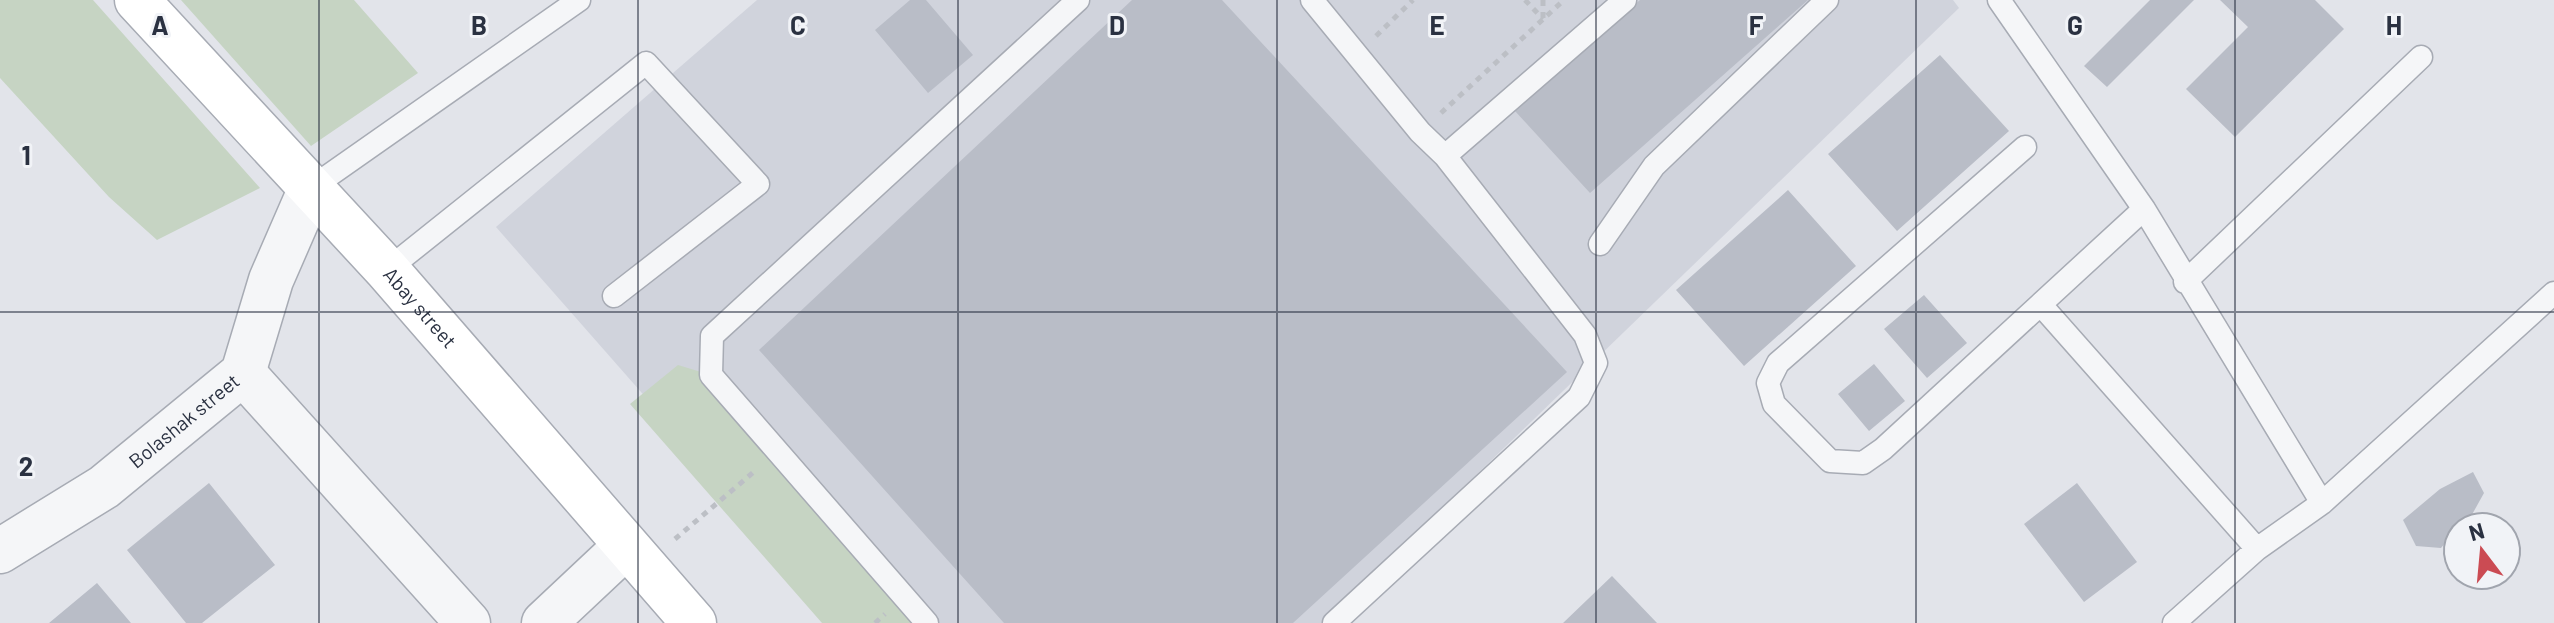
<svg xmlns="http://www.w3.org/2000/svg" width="2554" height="623" font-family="Barlow,sans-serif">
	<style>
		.built { fill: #d0d3dc }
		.green { fill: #c6d4c3 }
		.building { fill: #b9bdc7 }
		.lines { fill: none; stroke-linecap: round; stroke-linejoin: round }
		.service-casing { stroke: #a7abb4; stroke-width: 25 }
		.minor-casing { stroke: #a7abb4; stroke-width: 47 }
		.secondary-casing { stroke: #a7abb4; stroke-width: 47 }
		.path { stroke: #bcbfc5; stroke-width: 5; stroke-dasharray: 6 6; stroke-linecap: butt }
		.service { stroke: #f5f6f8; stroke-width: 22 }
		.minor { stroke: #f5f6f8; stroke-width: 44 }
		.secondary { stroke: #fff; stroke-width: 44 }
		.grid { fill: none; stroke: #2a3141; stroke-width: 2; stroke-opacity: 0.55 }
		.labels { text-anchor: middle; stroke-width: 6; stroke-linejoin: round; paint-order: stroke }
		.street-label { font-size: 20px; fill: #2a3141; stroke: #f1f3f7 }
		.grid-label { font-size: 26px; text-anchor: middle; font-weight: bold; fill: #2a3141; stroke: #f1f3f7; stroke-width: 6; stroke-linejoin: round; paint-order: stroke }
	</style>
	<rect width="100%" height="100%" fill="#e2e4ea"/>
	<path class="built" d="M757 0H1953L1959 8 1323 623H844L496 227Z"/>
	<path class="green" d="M0 0H93L260 188 157 240 109 197 0 78Z
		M181 0H354L418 73 311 146Z
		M678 365 711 375 927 623H822L630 404Z"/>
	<path class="building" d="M910 0H926L973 55 928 93 875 30Z
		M1132 0H1222L1567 372 1293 623H1004L759 350Z
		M1640 0H1808L1590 193 1515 111Z
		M2150 0H2194L2107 87 2084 66Z
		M2220 0H2315L2344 29 2235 137 2186 89 2248 27Z
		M1940 55 2009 131 1897 231 1828 154Z
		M1788 190 1856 266 1744 366 1676 290Z
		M1924 295 1967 343 1927 378 1884 329Z
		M1874 364 1905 401 1869 431 1838 394Z
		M2473 472 2484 493 2469 520 2458 527 2441 548 2416 546 2403 520 2440 489Z
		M209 483 275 565 202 623H186L127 550Z
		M2077 483 2137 562 2084 602 2024 524Z
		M1612 576 1657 623H1563Z
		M97 583 131 623H49Z"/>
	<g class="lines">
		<defs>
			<path id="service" d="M1312 0 1420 132 1445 156
				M1999 0 2144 209 2322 503
				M2025 147 1778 363 1768 383 1774 404 1830 461 1863 463 1883 449 2144 209
				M311 188 579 0
				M1600 244 1654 166 1827 0
				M387 270 646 63 758 184 614 296
				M2185 282 2421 57
				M2041 305 2257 549
				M927 623 711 375 712 336 1078 0
				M1334 623 1579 397 1596 363 1585 335 1445 156 1625 0
				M2174 623 2257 549 2322 503 2554 293"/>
			<g id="minor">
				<path d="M243 373 468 623"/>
				<path id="s1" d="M0 551 104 487 243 373 271 280 311 188"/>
				<path d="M544 623 626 546"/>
			</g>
			<g id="secondary">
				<path id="s2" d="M137 0 387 270 694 623"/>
			</g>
		</defs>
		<use href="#service" class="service-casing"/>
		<use href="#minor" class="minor-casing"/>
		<use href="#secondary" class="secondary-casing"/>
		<path class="path" d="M1525 0 1543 19
			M1543 18V0
			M1376 36 1413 0
			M1441 113 1564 0
			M675 539 756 470
			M875 623 885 614"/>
		<use href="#service" class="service"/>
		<use href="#minor" class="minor"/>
		<use href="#secondary" class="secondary"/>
	</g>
	<path class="grid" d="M319 0V623M638 0V623M958 0V623M1277 0V623M1596 0V623M1916 0V623M2235 0V623M0 312H2554"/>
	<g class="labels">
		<g class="street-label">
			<text dy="7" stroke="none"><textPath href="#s2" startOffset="418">Abay street</textPath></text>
			<text dy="7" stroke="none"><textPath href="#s1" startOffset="226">Bolashak street</textPath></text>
		</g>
	</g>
	<g class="grid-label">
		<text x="160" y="35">A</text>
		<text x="479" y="35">B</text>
		<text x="798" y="35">C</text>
		<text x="1117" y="35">D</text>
		<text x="1437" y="35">E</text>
		<text x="1756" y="35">F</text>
		<text x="2075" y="35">G</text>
		<text x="2394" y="35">H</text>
		<text x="26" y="165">1</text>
		<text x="26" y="476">2</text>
	</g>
	<g transform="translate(2482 551) rotate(344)"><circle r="38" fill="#f1f3f7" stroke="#a1a5ae" stroke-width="2"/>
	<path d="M0-6L14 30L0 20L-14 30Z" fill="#cb4b53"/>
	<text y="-12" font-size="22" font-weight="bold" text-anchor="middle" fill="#2a3141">N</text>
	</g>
</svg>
